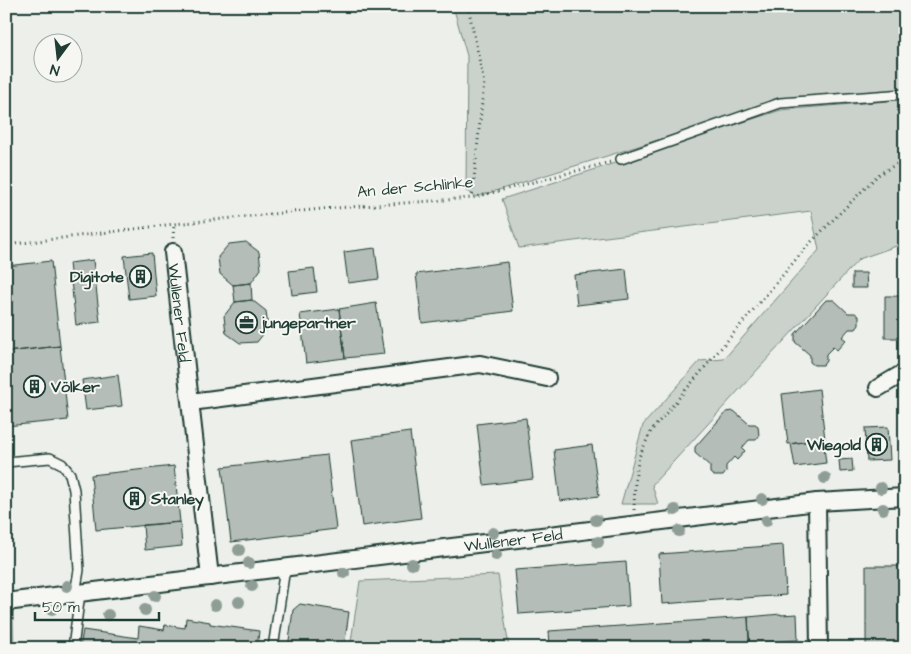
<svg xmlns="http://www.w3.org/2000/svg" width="911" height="654" font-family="'Architects Daughter',sans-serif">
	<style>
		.green { fill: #cbd2cc; stroke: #758880 }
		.building { fill: #b4bdb8; stroke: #1f3d34 }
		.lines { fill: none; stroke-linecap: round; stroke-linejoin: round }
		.service-casing { stroke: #1f3d34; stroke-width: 12 }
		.minor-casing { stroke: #1f3d34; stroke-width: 20 }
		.path { stroke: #1f3d34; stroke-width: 3; stroke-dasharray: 1 4; stroke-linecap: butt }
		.service { stroke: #f6f6f2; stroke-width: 9 }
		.minor { stroke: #f6f6f2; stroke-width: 16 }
		.tree { fill: #8e9e96 }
		.labels { text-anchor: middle; stroke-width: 4; stroke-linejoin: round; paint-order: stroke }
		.street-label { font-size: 16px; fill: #1f3d34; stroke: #f6f6f2 }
		.poi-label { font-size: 16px; font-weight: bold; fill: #1f3d34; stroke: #f6f6f2; text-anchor: start }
	</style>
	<rect width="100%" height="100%" fill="#edefea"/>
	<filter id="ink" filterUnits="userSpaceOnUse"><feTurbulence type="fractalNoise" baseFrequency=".02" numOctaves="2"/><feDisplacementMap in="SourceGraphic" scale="10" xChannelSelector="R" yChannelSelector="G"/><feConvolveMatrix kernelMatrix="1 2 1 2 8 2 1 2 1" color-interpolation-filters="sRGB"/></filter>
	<g filter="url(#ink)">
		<path class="green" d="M453 6H905V90L779 102 476 197 466 191 467 56Z
			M905 93V243L859 259 652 485 658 504H621L643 425 700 361 724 359 819 250 811 211 519 248 502 199 781 110 888 101Z
			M498 575 509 648H350L360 581Z"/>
		<path class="building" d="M246 242 259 252 261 269 251 283 233 285 220 274 218 257 229 244Z
			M375 248 379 279 348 283 344 252Z
			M152 253 156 296 129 299 124 256Z
			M93 260 100 322 76 325 69 263Z
			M51 261 60 346 6 352V266Z
			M507 262 513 311 422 323 416 274Z
			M314 268 317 292 292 295 289 271Z
			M626 269 629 299 577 305 574 275Z
			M852 273H866L867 288H852Z
			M251 283 252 300 235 302 233 285Z
			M885 296H905V338H885Z
			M252 300 266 311 268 328 257 342 240 343 226 333 224 316 235 302Z
			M826 300H834L848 313H855L859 316V325L856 329H849L842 337 846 340 837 350 833 347 826 354V361L823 365H814L810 362V355L795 342V334Z
			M376 303 384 354 345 358 339 309Z
			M339 309 345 358 306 363 300 314Z
			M60 346 68 420 6 426V352Z
			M118 375 122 406 86 410 82 380Z
			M819 389 825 439 788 444 782 394Z
			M734 411 749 424H755L758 426 759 436 756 440H749L742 448 745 451 737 460 734 457 726 466V472L723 476H714L710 473V466L695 453V447L726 412Z
			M526 418 533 479 484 485 477 424Z
			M888 427 890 460 867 461 865 428Z
			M410 432 421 518 362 526 351 440Z
			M823 439 826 463 795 467 791 444Z
			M592 445 599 496 560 501 554 450Z
			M327 455 336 529 231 542 222 467Z
			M852 459 853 471 840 472 839 460Z
			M174 466 180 522 96 530 91 475Z
			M180 522 182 546 145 550 143 525Z
			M783 545 786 595 662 604 659 554Z
			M626 562 629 606 519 614 515 570Z
			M866 566H905V648H866Z
			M300 604 349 612 344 648H288L293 610Z
			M781 614V615L797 614 798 640 749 643 748 617Z
			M748 617 750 648H550L549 631Z
			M186 618 210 622V624L259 631 257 648H80L83 630 138 638 139 626 164 630 165 625 185 628Z"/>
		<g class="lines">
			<defs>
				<path id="service" d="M621 159 780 103 905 94
					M6 462 50 458 62 464 70 474 74 490 79 570 75 594
					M7 602 8 648
					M73 648 80 593
					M273 648 285 568"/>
				<g id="minor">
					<path id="s1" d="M173 252 210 577"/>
					<path d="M878 388 905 372"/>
					<path d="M191 402 480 364 547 378"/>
					<path d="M817 502 819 648"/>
					<path id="s2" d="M6 602 817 502 905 497"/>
				</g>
			</defs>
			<use href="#service" class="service-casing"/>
			<use href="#minor" class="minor-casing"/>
			<path class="path" d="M468 6 484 83 472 198
				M173 238 174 224
				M6 245 174 224 322 209 472 198 611 162
				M634 510 635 480 639 457 651 431 809 244 878 175 905 159"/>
			<use href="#service" class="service"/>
			<use href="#minor" class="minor"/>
		</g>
		<g class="tree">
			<circle cx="825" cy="478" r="6"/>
			<circle cx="881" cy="488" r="6"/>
			<circle cx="762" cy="499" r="6"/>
			<circle cx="883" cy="509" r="6"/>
			<circle cx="675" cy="510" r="6"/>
			<circle cx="596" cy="520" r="6"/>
			<circle cx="766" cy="521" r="6"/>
			<circle cx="679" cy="531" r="6"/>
			<circle cx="493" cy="533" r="6"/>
			<circle cx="598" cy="542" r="6"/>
			<circle cx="239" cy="550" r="6"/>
			<circle cx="496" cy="555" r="6"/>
			<circle cx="249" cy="563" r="6"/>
			<circle cx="412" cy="564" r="6"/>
			<circle cx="344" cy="573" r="6"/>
			<circle cx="67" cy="586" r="6"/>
			<circle cx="252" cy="586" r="6"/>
			<circle cx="155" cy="596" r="6"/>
			<circle cx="239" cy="602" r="6"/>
			<circle cx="215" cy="605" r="6"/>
			<circle cx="52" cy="609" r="6"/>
			<circle cx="145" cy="610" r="6"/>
			<circle cx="108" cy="615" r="6"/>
		</g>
	</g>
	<defs>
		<symbol id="building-ring" viewBox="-11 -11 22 22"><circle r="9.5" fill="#f6f6f2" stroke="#1f3d34" stroke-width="1.5"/><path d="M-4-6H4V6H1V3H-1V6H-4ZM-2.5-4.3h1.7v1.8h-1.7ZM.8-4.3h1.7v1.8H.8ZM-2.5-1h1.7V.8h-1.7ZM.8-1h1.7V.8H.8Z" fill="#1f3d34"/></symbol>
		<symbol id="office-ring" viewBox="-11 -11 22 22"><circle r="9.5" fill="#f6f6f2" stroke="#1f3d34" stroke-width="1.5"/><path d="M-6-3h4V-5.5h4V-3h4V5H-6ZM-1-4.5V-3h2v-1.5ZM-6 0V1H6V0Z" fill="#1f3d34"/></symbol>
	</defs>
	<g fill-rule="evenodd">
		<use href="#building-ring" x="128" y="264" width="25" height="25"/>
		<use href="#office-ring" x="234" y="310" width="25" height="25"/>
		<use href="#building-ring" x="22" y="374" width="25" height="25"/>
		<use href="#building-ring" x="864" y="432" width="25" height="25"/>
		<use href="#building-ring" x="122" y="486" width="25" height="25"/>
	</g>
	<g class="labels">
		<g class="street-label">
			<text transform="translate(415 186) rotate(-5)" y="6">An der Schlinke</text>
			<text dy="6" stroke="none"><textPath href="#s1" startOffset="61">Wullener Feld</textPath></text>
			<text dy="6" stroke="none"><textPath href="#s2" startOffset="511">Wullener Feld</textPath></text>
		</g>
		<g class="poi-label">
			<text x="124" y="282" text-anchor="end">Digitote</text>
			<text x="262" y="328">jungepartner</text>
			<text x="51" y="392">Völker</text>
			<text x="861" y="450" text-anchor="end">Wiegold</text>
			<text x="151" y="504">Stanley</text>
		</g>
	</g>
	<rect width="911" height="654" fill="none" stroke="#f6f6f2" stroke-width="25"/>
	<rect x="12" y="12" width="886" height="629" fill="none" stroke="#1f3d34" stroke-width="2" filter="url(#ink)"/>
	<g transform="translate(58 58) rotate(195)"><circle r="24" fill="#f6f6f2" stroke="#a0aca6"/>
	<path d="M0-4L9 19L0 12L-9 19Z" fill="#1f3d34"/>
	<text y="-8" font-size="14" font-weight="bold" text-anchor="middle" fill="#1f3d34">N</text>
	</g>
	<path d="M35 612v8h124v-8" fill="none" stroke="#1f3d34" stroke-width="2.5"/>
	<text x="42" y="612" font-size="15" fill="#1f3d34" stroke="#f6f6f2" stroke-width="4" paint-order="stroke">50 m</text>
</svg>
